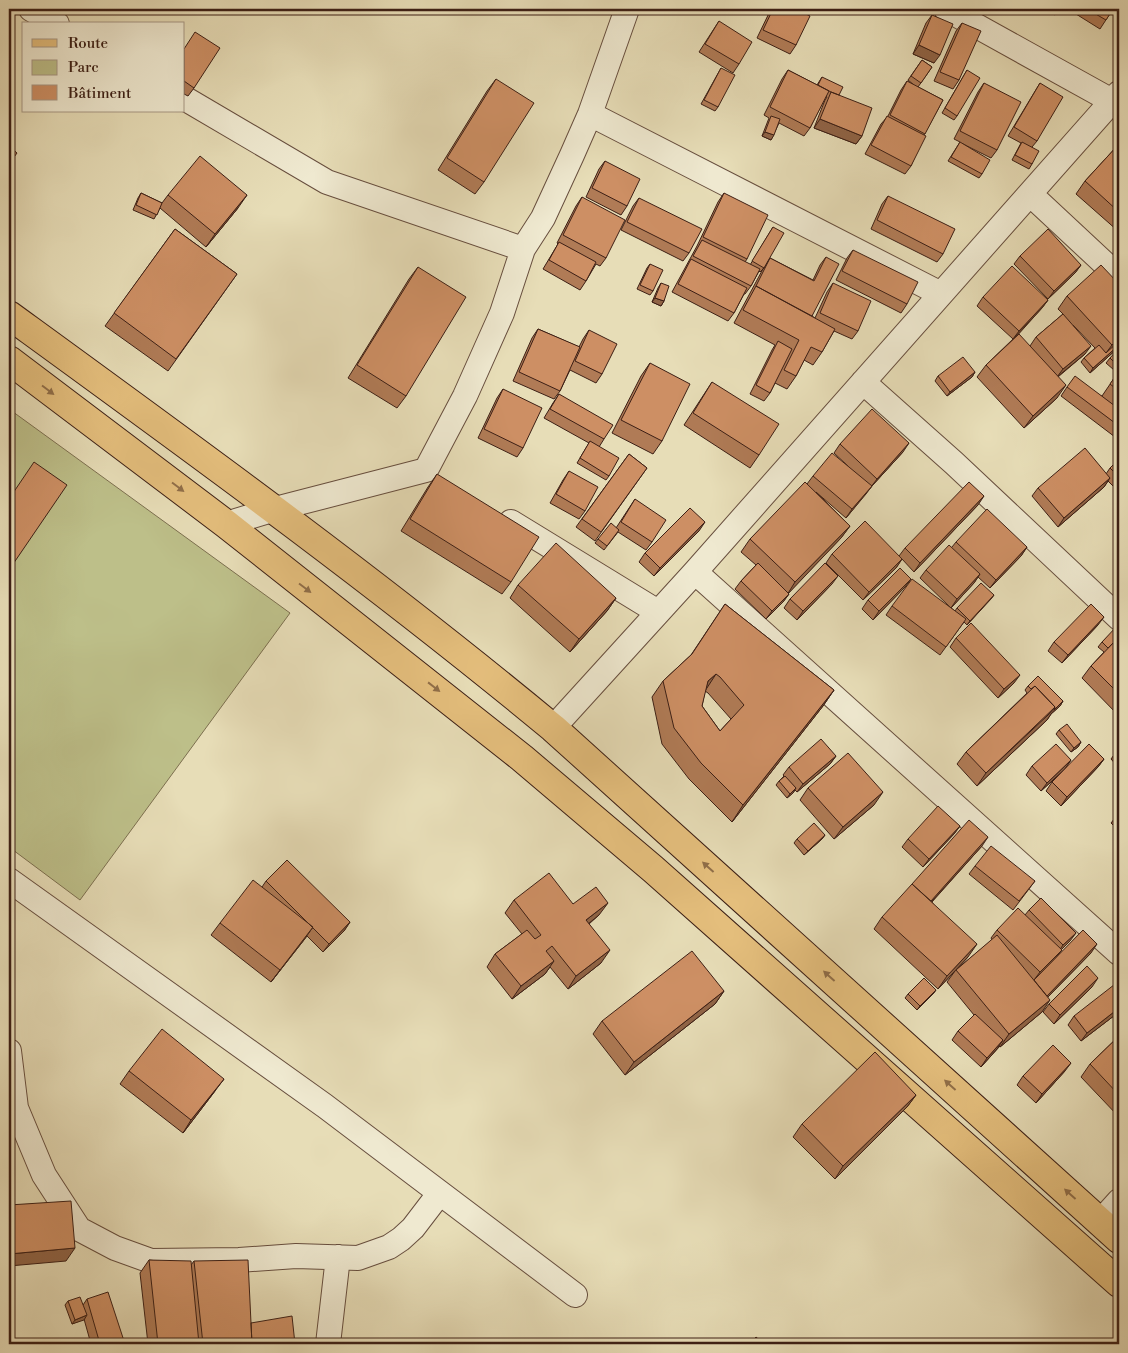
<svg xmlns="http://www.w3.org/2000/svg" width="1128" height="1353" font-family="'Libre Bodoni',serif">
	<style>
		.green { fill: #bdbf89; stroke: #7c6f4f }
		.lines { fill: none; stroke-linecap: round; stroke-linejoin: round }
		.minor-casing { stroke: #674e3e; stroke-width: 26 }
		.primary-casing { stroke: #3c1f15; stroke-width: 30 }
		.minor { stroke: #efe9d0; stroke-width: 24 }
		.primary { stroke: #e4be7c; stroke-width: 28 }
		.wall { fill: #b07b56; stroke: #3c1f15; fill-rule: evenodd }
		.shaded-wall { fill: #906446; stroke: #3c1f15 }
		.building { fill: #cd8f64; stroke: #3c1f15; fill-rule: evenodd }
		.oneway { fill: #906e48 }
	</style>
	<rect width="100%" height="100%" fill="#e7ddb7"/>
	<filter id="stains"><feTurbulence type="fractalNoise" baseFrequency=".004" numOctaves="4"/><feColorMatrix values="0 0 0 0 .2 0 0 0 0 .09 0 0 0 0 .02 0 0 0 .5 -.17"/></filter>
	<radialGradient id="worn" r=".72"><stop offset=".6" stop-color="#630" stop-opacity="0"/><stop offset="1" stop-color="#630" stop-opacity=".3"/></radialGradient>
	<path class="green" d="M9 409 290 613 80 900 9 847Z"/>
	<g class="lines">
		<defs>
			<path id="minor" d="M31 9 57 24
				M946 9 1112 101
				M184 98 327 182 523 249
				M590 114 941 294
				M1030 194 1119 277
				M863 382 954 463 1119 618
				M511 522 658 612
				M226 524 275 509 426 470 465 396 502 313 523 249 543 218 572 155 590 114 627 9
				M695 572 1119 953
				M553 728 695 572 1119 93
				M9 880 325 1106 575 1295
				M9 1051 16 1108 44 1175 79 1229 115 1248 151 1261 239 1260 296 1256 358 1258 389 1247 401 1239 413 1228 439 1194
				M1100 1222 1119 1201
				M328 1344 338 1257"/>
			<path id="primary" d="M9 315C193 449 378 583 553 728L1119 1239
				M9 360 226 524 522 758 653 869 1119 1283"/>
		</defs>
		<use href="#minor" class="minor-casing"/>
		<use href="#primary" class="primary-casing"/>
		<use href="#minor" class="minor"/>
		<use href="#primary" class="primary"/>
	</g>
	<path class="wall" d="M771 9H796V45L790 54 757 38Z
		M867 9H876L873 13Z
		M1047 9H1059L1055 15Z
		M1068 9H1113L1100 29Z
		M932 15 934 63 913 54 926 23Z
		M719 21 739 64 733 73 699 52Z
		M962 23 959 80 953 89 934 81 956 31Z
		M184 49 194 88 188 96 184 94Z
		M922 60 932 67 918 87 943 100 924 135 911 166 905 174 865 154 881 124 888 116 901 90 907 81 914 85 908 80Z
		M721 68 718 107 715 111 701 104Z
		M788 70 817 85 822 77 839 95 862 136 856 144 814 128 825 100 827 97 826 96 810 128 804 136 779 123 771 140 762 136 769 118 764 115 782 79Z
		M967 70 957 116 954 120 942 113Z
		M496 79 484 182 475 194 438 170 487 91Z
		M984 83 997 150 991 158 963 144 982 174 979 178 948 161 960 142 954 139 978 92Z
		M1040 83 1037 141 1032 147V164L1029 169 1012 160 1021 143 1008 136Z
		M1119 144V229L1118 231 1076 194 1085 181Z
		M605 161 627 206 621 215 586 197 599 169Z
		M141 193 162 203 168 195 238 208 206 247 160 208 154 219 133 210 138 198Z
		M724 193 747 259 745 262 750 265 773 227 764 268 760 272 759 271 751 286 745 294H744L734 313 728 321 672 292 697 246 718 202Z
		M888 196 943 254 937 262 871 229 882 204Z
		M582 197 606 258 600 266 596 264 586 281 580 290 543 269 558 244 557 243 576 206Z
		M639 198 689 253 683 261 621 230 633 206Z
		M175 229 237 274 168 371 105 326Z
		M853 250 907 304 901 313 836 280 847 258Z
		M1020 256 1081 265 1075 273 1048 299 1014 264Z
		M826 257 812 316 815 318 827 292 833 283 858 331 852 339 834 331 822 352 813 365 804 360 796 376 787 389 775 383 770 393 764 401 750 394 772 350 775 345 734 323 764 267 770 258 813 280 820 265Z
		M650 264 653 291 650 295 637 289 647 268Z
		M418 267 406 396 397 408 348 378 409 279Z
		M661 283 664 301 661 306 652 302 658 288Z
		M1067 296 1118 348 1090 373 1081 362 1084 358 1095 348 1073 325 1085 354 1058 377 1057 398 1024 428 977 377 986 365 1013 339 977 306 983 297 1048 300 1042 308 1016 337 1038 356 1030 346 1036 337 1063 314 1058 309Z
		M538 329 579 347 583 339 589 330 602 374 596 383 570 370 560 391 554 399 513 381 532 338Z
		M1110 358 1119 364 1114 370 1106 363Z
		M650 363 662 441 653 454 612 433 641 376Z
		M1119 371V432L1115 437 1061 396 1067 387 1102 396Z
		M975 372 972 377 947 396 935 381 938 376Z
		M712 382 759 455 750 468 684 425Z
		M503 389 523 448 517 457 478 438 497 398Z
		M559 394 604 439 599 447 609 476 606 480 577 463 589 443 544 418 553 403Z
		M840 444 903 452 871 487 846 518 816 492 850 526 841 538 788 593 789 594 783 602 766 619 735 589 741 581 756 565 741 552 750 539 807 484 813 476 848 466 834 453Z
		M629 454 647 468 595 541 576 527Z
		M1119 459V492L1108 481 1104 487 1058 527 1032 496 1038 488 1106 474 1110 468Z
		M569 471 585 511 579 519 550 503 563 480Z
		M437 474 511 582 502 594 401 531 428 487Z
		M635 499 652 542 646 550 618 532 604 550 595 543 598 539 616 528Z
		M978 505 914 572 902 559 896 568 863 600 826 563 832 554 899 556 905 548Z
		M699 531 654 576 639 562 645 553Z
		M956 542 1027 547 1021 556 990 588 978 577 974 583 951 608 955 611 957 608 994 595 967 625 964 622 940 655 886 615 892 606 950 607 920 578 926 570 952 547Z
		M911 579 905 587 873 620 862 609 868 600Z
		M832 584 797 620 784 608 790 599Z
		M518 585 616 598 607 611 570 652 510 598Z
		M725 604 834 690 823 706 732 822 689 779 662 744 652 697 663 681 691 655ZM705 691 708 693 731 719 720 731 702 706Z
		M1098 625 1062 663 1048 651 1054 642Z
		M1119 627V716L1082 678 1091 666 1104 652 1098 647 1102 642Z
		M956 638 1014 683 998 698 950 647Z
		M1028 686 1063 701 1060 706 1051 714 1047 720 977 786 957 764 966 752 1027 693 1025 690Z
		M1059 730 1081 742 1078 747 1071 752 1056 734Z
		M1119 748V768L1111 759Z
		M836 756 830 764 797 792 795 790 793 793 787 798 776 785 779 781 784 776 783 775 789 767Z
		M1104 759 1098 767 1061 806 1046 791 1052 782 1064 770 1041 791 1026 775 1032 766 1071 760 1065 768Z
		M808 788 874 805 834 839 800 800Z
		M1119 813V831L1111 823Z
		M960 826 954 834 923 867 902 847 908 839Z
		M825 835 822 839 804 855 794 843 797 839Z
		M982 846 932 902 968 957 957 969 992 940 991 938 997 930 1025 915 1029 910 1070 941 1061 949 1056 958 1091 953 1048 997 1042 1012 1000 1047V1046L981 1067 952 1040 958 1031 974 1015 947 982 955 971 938 989 874 929 882 917Z
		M975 866 1035 881 1013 910 969 874Z
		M266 881 350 922 344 931 323 952 307 936 271 982 211 935 220 923 262 887Z
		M514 900 573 904 599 915 589 924 601 963 568 989 550 967 545 974 512 999 487 967 495 954 522 934 505 913Z
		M1092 987 1054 1024 1043 1012 1049 1004Z
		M936 990 933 994 917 1010 905 998 908 994Z
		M724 991 715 1004 625 1075 593 1034 602 1021Z
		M1119 1012 1081 1041 1068 1025 1074 1016Z
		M1119 1036V1117L1081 1077 1090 1064Z
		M129 1071 215 1091 183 1133 120 1084Z
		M1065 1071 1036 1103 1017 1085 1023 1076Z
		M916 1095 907 1107 835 1179 793 1137 802 1124Z
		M149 1260 191 1265 194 1261 251 1323 295 1344H148L140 1273Z
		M87 1299 125 1344H91L84 1319 72 1324 65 1305 68 1301 83 1305Z"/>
	<path class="shaded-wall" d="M919 45 940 55 934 63 913 54Z
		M820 119 862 136 856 144 814 128Z
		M765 132 774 135 771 140 762 136Z
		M247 195 238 208 206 247 215 234Z
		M1081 265 1075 273 1048 299 1054 291Z
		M655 298 664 301 661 306 652 302Z
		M1048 300 1042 308 1013 339 1019 331Z
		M1119 338V342L1103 357 1112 345Z
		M1119 345 1118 348 1090 373 1093 368Z
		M1091 346 1085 354 1057 377 1063 369Z
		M975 372 972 377 947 396 950 392Z
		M1066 385 1057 398 1024 428 1033 416Z
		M909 443 903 452 871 487 877 479Z
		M1110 478 1104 487 1058 527 1064 518Z
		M872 486 866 494 846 518 852 509Z
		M984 496 978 505 914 572 920 563Z
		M705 522 699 531 654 576 660 568Z
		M850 526 841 538 787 595 795 582Z
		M1027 547 1021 556 990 588 996 580Z
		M902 559 896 568 863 600 869 592Z
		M980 574 974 583 951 608 957 599Z
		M838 576 832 584 797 620 803 611Z
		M911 579 905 587 873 620 879 611Z
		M789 594 783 602 766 619 772 611Z
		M994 595 991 599 967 625 970 621Z
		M616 598 607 611 570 652 579 639Z
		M1104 617 1098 625 1062 663 1068 655Z
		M716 674 705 691 708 681Z
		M1020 675 1014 683 998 698 1004 689Z
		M834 690 823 706 732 822 743 805Z
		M1063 701 1060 706 1051 714 1047 720 977 786 986 773Z
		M1081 742 1078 747 1071 752 1074 748Z
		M836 756 830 764 797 792 803 784Z
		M1104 759 1098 767 1061 806 1067 797Z
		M1071 760 1065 769 1041 791 1047 783Z
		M796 788 793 793 787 798 790 794Z
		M883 792 874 805 834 839 843 827Z
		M960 826 954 834 923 867 929 859Z
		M825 835 822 839 804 855 808 851Z
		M988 837 982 846 924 910 930 901Z
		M608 903 599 915 577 933 586 920Z
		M350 922 344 931 323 952 329 944Z
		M313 927 304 940 271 982 280 970Z
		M1076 933 1070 941 1057 954 1063 945Z
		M977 944 968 957 938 989 947 976Z
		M1097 944 1091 953 1041 1004 1047 996Z
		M610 950 601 963 568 989 576 976Z
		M1062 950 1056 958 1034 980 1040 972Z
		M554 961 545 974 512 999 521 986Z
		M1098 978 1092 987 1054 1024 1060 1015Z
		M936 990 933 994 917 1010 920 1006Z
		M724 991 715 1004 625 1075 634 1062Z
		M1050 1000 1042 1012 1000 1047 1009 1034Z
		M1119 1008V1012L1081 1041 1087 1033Z
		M1003 1040 997 1049 981 1067 987 1058Z
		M1071 1063 1065 1071 1036 1103 1042 1094Z
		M224 1079 215 1091 183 1133 191 1120Z
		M916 1095 907 1107 835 1179 843 1166Z
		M75 1248 66 1261 9 1266V1254Z
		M87 1315 84 1320 72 1324 75 1320Z"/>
	<path class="building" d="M773 9H796L810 16 796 45 763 30Z
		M1087 9H1113L1106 20Z
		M932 15 953 24 940 55 919 45Z
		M719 21 752 42 739 64 705 44Z
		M962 23 981 31 959 80 940 72Z
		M195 32 220 48 194 88 184 81V49Z
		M922 60 932 67 921 83 911 76Z
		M721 68 735 75 718 107 704 100Z
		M788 70 829 91 810 128 770 107Z
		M967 70 980 78 957 116 945 108Z
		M822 77 843 87 839 95 831 92 818 85Z
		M496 79 534 103 484 182 447 158Z
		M907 81 943 100 925 134 890 115Z
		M984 83 1021 102 997 150 960 131Z
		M1040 83 1063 97 1037 141 1014 127Z
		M831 92 872 108 862 136 820 119Z
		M771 116 780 119 774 135 765 132Z
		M887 116 926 136 911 166 871 145Z
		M960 142 990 160 982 174 951 157Z
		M1022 142 1039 151 1032 164 1015 155Z
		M1119 144V212L1085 181Z
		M9 146 17 153 9 164Z
		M200 156 247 195 215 234 168 195Z
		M605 161 640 179 627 206 592 188Z
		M141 193 162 203 157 215 136 205Z
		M724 193 768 215 747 259 703 237Z
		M888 196 955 229 943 254 877 220Z
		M582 197 625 220 606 258 563 235Z
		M639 198 702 229 689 253 627 222Z
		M773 227 784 233 764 268 752 261Z
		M175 229 237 274 176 359 114 313Z
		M1048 229 1081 265 1054 291 1020 256Z
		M702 240 760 269 751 286 693 256Z
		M559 242 596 262 586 281 549 260Z
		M853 250 918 282 907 304 842 271Z
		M826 257 839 264 812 316 756 286 770 258 814 281Z
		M691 259 747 288 734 313 678 284Z
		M650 264 663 270 653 291 640 285Z
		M1101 265 1119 284V338L1112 345 1067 296Z
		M1012 266 1048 300 1019 331 983 297Z
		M418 267 466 297 406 396 357 365Z
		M661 283 669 286 664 301 655 298Z
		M833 283 871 301 858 331 820 313Z
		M756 286 835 329 822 352 811 347 796 376 784 370 799 340 743 310Z
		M1063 314 1091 346 1063 369 1036 337Z
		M538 329 580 347 560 391 519 372Z
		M589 330 617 344 602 374 575 361Z
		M1019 334 1066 385 1033 416 986 365Z
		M778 341 792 349 770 393 756 385Z
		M1118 342 1119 345 1093 368 1084 358 1099 345 1106 353Z
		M1119 348V363L1117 365 1110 358Z
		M963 357 975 372 950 392 938 376Z
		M650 363 690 384 662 441 621 420Z
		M1119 371V391L1110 384Z
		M1075 376 1119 409V426L1067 387Z
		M712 382 779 424 759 455 693 413Z
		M503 389 542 408 523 448 484 429Z
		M559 394 613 425 604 439 550 409Z
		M872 409 909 443 877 479 840 444Z
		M590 441 619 458 609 476 580 458Z
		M1085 448 1110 478 1064 518 1038 488Z
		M832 453 872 486 852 509 813 476Z
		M629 454 647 468 601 532 582 519Z
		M1119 459V477L1110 468Z
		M34 462 67 485 9 570V499Z
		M569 471 598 487 585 511 556 494Z
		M437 474 539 537 511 582 410 519Z
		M805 482 850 526 795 582 750 539Z
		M969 482 984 496 920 563 905 548Z
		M635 499 666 520 652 542 621 522Z
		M690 508 705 522 660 568 645 553Z
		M987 509 1027 547 996 580 956 542Z
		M865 521 902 559 869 592 832 554Z
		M611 523 619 530 607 546 598 539Z
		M556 543 616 598 579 639 518 585Z
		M949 545 980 574 957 599 926 570Z
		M758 563 789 594 772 611 741 581Z
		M825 563 838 576 803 611 790 599Z
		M900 568 911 579 879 611 868 600Z
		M912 579 966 619 946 647 892 606Z
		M981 583 994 595 970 621 957 608Z
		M725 604 834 690 743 805 701 763 674 728 663 681 692 654ZM716 674 720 677 744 705 720 731 702 706 708 681Z
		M1091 604 1104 617 1068 655 1054 642Z
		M971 623 1020 675 1004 689 956 638Z
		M1117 626 1119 627V637L1108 648 1102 642Z
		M1119 637V694L1091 666Z
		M1038 676 1063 701 1054 710 1055 707 1035 686 1031 689 1028 686Z
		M1035 686 1055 707 986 773 966 752Z
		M1067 724 1081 742 1074 748 1059 730Z
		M821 739 836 756 803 784 789 767Z
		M1056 744 1071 760 1047 783 1032 766Z
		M1089 744 1104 759 1067 797 1052 782Z
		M848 753 883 792 843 827 808 788Z
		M785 776 796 788 790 794 779 781Z
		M938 806 960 826 929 859 908 839Z
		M1119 813V824L1114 818Z
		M969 820 988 837 931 901 912 884Z
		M814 823 825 835 808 851 797 839Z
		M991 846 1035 881 1019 901 975 866Z
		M287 860 350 922 329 944 266 881Z
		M549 873 573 904 596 887 608 903 586 920 610 950 576 976 552 946 546 951 554 961 521 986 495 954 527 930 535 939 541 935 514 900Z
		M253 880 313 927 280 970 220 923Z
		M912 884 977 944 947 976 882 917Z
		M1041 898 1076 933 1063 945 1029 910Z
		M1018 908 1062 950 1040 972 997 930Z
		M1083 930 1097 944 1047 996 1034 980Z
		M997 935 1050 1000 1009 1034 956 970Z
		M692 951 724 991 634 1062 602 1021Z
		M1087 966 1098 978 1060 1015 1049 1004Z
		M924 978 936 990 920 1006 908 994Z
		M1119 981V1008L1087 1033 1074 1016Z
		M975 1014 1003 1040 987 1058 958 1031Z
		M162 1029 224 1079 191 1120 129 1071Z
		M1119 1036V1095L1090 1064Z
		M1053 1045 1071 1063 1042 1094 1023 1076Z
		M875 1052 916 1095 843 1166 802 1124Z
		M71 1201 75 1248 9 1254V1205Z
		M149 1260 191 1261 199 1344H158Z
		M248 1260 252 1344H203L194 1261Z
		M108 1292 125 1344H100L87 1299Z
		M80 1297 87 1315 75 1320 68 1301Z
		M292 1316 295 1344H252L251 1323Z
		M756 1337 764 1344H750Z"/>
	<defs><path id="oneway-solid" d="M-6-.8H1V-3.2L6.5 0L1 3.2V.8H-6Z" transform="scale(1.25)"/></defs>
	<g class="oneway">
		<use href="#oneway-solid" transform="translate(48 390) rotate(37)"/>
		<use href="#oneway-solid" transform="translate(178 487) rotate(37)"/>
		<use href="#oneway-solid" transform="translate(305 588) rotate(37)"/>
		<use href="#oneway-solid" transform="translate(434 687) rotate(38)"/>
		<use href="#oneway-solid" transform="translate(708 867) rotate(-138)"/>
		<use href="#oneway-solid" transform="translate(829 976) rotate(-138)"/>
		<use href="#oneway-solid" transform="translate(950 1085) rotate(-138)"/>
		<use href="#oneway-solid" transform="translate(1070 1194) rotate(-138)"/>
	</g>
	<rect width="1128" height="1353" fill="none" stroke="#e7ddb7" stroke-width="30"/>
	<rect x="10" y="10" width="1108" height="1333" fill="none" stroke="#3c1f15" stroke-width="2.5"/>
	<rect x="15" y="15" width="1098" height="1323" fill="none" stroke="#3c1f15"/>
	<rect x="22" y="22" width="162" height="90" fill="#efe9d0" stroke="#a79885"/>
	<rect x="32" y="39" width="25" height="8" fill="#e4be7c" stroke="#a79885"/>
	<text x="68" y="48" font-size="15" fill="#3c1f15">Route</text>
	<rect x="32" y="60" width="25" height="15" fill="#bdbf89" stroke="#a79885"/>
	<text x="68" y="72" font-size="15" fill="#3c1f15">Parc</text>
	<rect x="32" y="85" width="25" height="15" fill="#cd8f64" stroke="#a79885"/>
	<text x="68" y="98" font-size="15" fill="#3c1f15">Bâtiment</text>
	<rect width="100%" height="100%" filter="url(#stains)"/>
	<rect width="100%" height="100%" fill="url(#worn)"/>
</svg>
